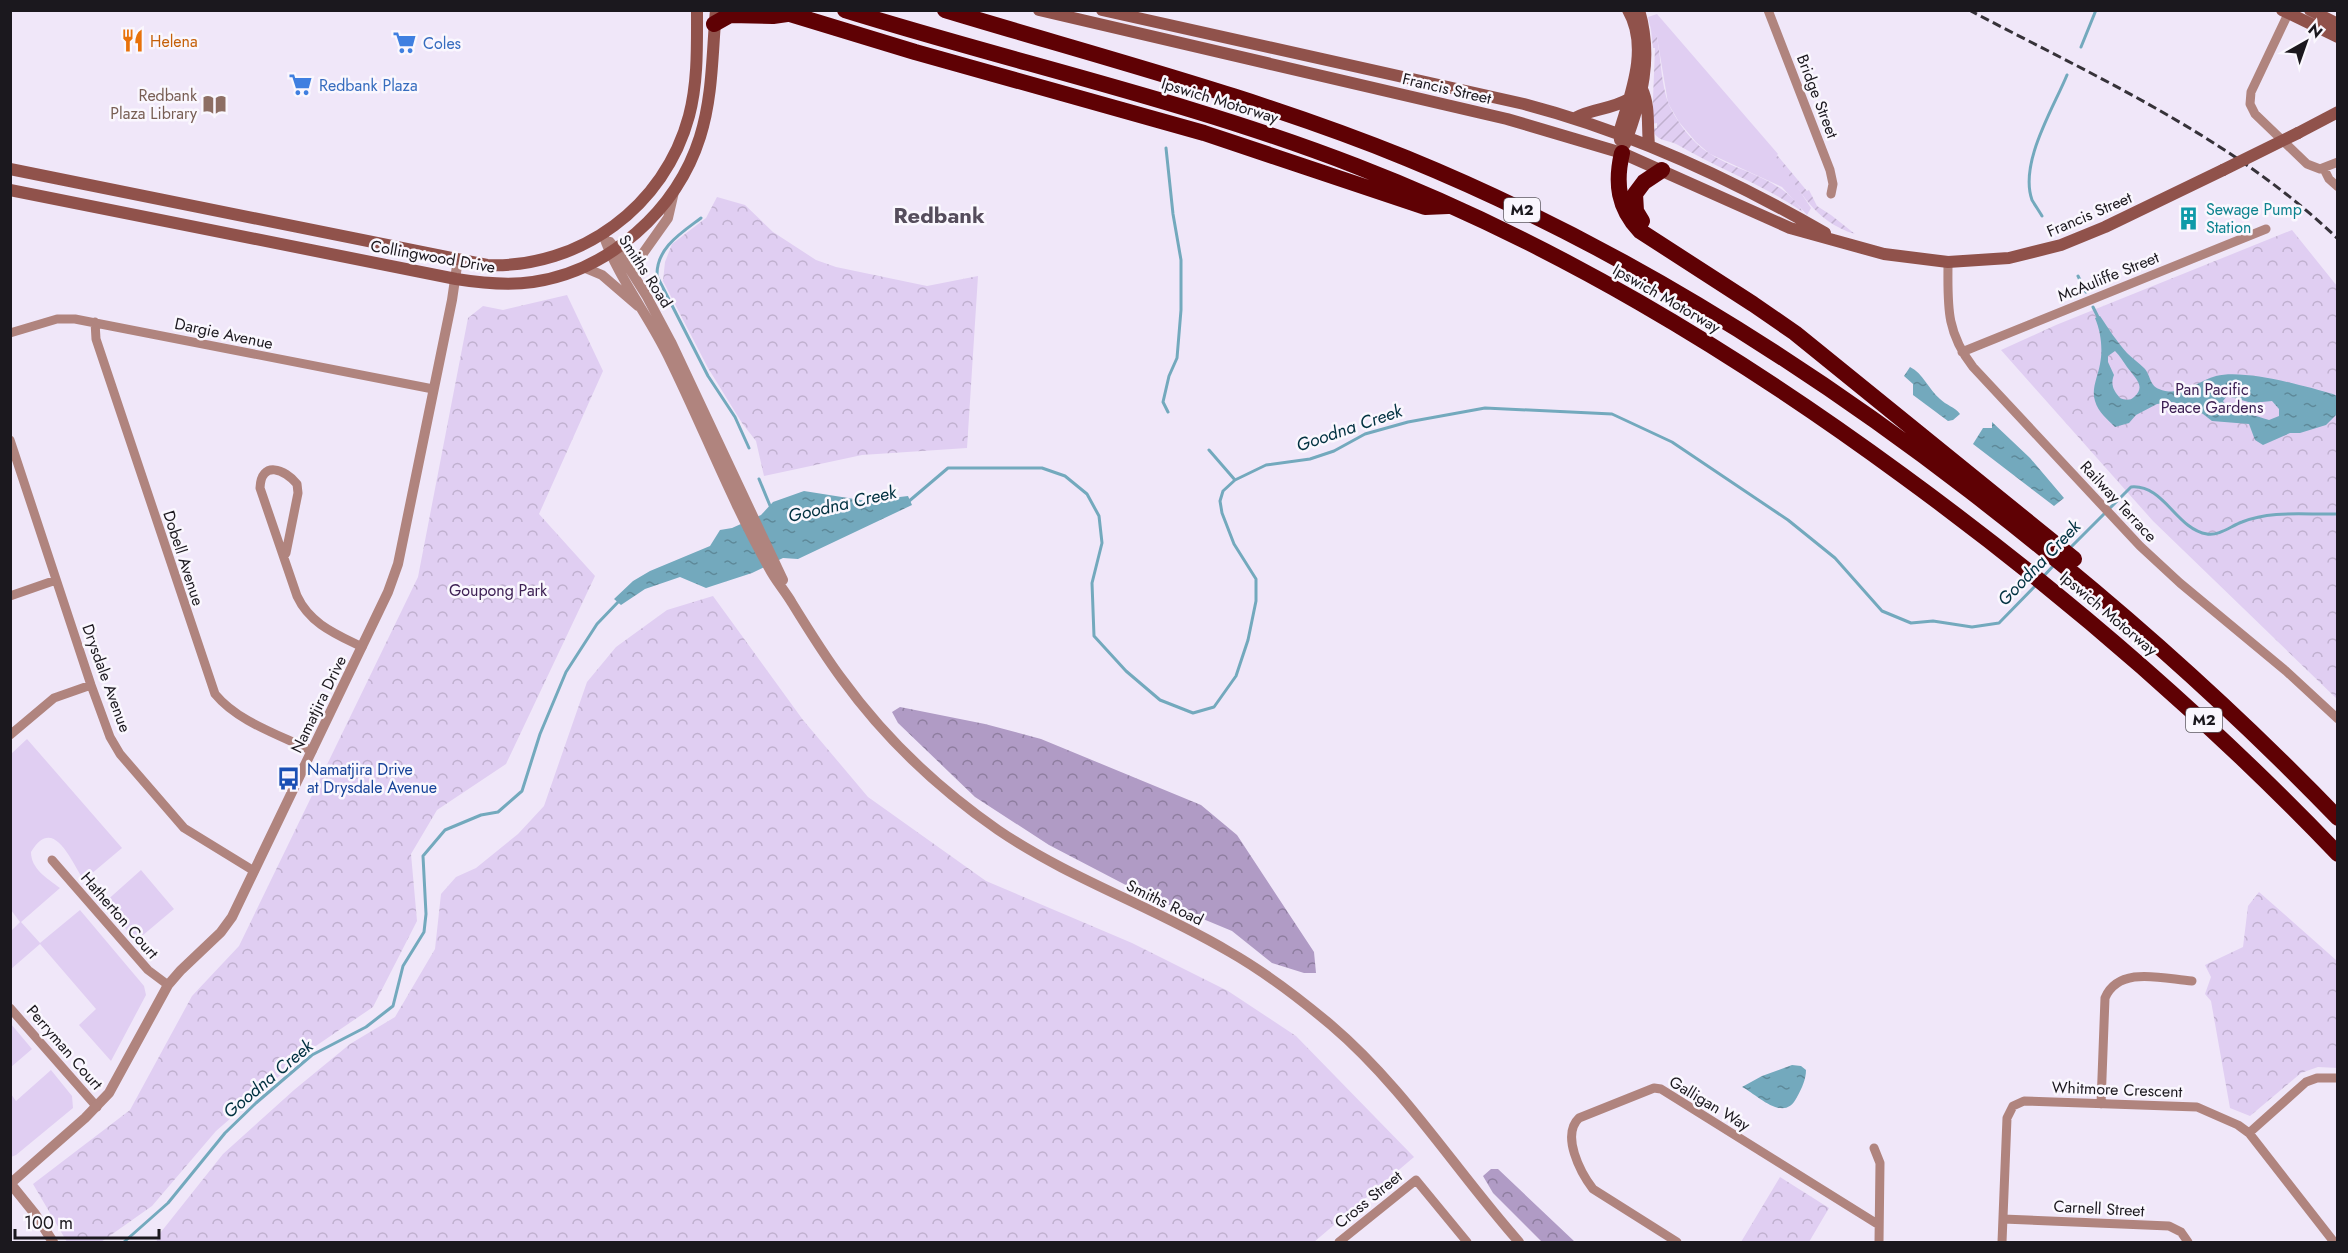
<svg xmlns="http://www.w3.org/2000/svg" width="2348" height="1253" font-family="Jost,sans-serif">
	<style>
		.grass { fill: #e0cef2 }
		.forest { fill: url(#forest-crowns) }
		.park { fill: url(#park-crowns) }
		.garden { fill: url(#garden-furrows) }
		.water { fill: url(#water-ripples); fill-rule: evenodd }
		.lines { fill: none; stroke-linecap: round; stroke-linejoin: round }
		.stream { stroke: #73a9bd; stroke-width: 3 }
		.minor { stroke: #b0847e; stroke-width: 9 }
		.tertiary { stroke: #b0847e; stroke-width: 10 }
		.secondary { stroke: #90524b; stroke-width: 12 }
		.motorway { stroke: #5f0104; stroke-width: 16 }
		.rail { stroke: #363239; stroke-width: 3; stroke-dasharray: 9 4.5; stroke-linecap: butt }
		.secondary-bridge { stroke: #90524b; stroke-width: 12 }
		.labels { text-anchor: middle; stroke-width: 5; stroke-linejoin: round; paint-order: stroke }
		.shield { fill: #faf7fe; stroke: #5e5b61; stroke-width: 1.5 }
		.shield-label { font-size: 15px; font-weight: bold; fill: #1b181e }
		.food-label { font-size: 16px; fill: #c56008; stroke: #faf7fe; text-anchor: start }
		.shop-label { font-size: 16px; fill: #366cbe; stroke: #faf7fe; text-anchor: start }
		.street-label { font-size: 16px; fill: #1b181e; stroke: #faf7fe }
		.education-label { font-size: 16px; fill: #785e54; stroke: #faf7fe; text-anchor: end }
		.culture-label { font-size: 16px; fill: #0d838f; stroke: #faf7fe; text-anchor: start }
		.park-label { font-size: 16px; fill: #3d2054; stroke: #faf7fe }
		.transit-label { font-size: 16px; fill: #164399; stroke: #faf7fe; text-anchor: start }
		.water-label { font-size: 18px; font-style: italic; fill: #003140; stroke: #faf7fe }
		.district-label { font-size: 22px; font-weight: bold; fill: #554d5c; stroke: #faf7fe }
	</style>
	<defs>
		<pattern id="forest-crowns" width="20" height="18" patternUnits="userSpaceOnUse" patternTransform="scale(1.5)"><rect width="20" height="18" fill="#b09bc5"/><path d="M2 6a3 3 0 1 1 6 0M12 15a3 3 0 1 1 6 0" fill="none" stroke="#8e7d9f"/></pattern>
		<pattern id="park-crowns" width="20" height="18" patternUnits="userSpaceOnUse" patternTransform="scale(1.5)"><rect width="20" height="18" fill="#e0cef2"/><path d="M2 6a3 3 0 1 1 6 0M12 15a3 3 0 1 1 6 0" fill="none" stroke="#c0b0cf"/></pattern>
		<pattern id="garden-furrows" width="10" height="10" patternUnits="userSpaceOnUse" patternTransform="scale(1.5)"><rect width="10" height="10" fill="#e0cef2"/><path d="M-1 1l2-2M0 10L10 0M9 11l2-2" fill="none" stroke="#c0b0cf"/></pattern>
		<pattern id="water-ripples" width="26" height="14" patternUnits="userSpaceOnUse" patternTransform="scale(1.5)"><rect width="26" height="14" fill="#73a9bd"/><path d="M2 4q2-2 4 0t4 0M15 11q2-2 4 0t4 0" fill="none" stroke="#5e8999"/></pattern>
	</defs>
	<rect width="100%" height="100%" fill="#f0e7f9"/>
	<path class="grass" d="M1657 14 1778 154 1776 156C1789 173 1799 190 1811 208L1807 215 1782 187 1710 154 1696 142 1679 122 1668 103 1657 37 1653 31 1651 30 1648 17Z
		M27 739 122 848 84 880C72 864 54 813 31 852 31 869 47 878 60 888L21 922 40 943 80 910 144 986 146 995 111 1061 79 1025 96 1009 40 944 11 969V931L20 922 11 910V754Z
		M141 870 174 909 136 941 104 903Z
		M11 1024 32 1049 11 1067H10Z
		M51 1070 72 1096 73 1108 16 1155 11 1157V1094L16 1101Z"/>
	<path class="forest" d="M900 707 985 724 1041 739 1201 805 1237 835 1314 952 1316 973H1304L1272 963 1232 931 1143 894 1049 845 975 797 898 723 892 712Z
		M1491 1169H1498L1575 1242H1542L1493 1193 1483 1176Z"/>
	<path class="park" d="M717 197 745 205 773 232 816 260 836 267 927 286 978 276 967 448 862 455 764 476 756 441 742 423 708 368 663 281 665 262 672 244 706 218Z
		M2292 230 2337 286V699L2153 521 2001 350 2056 325Z
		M567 295 603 371 539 514 595 576 506 764 437 810 411 854 417 921 373 1007 307 1052 216 1131 152 1206 101 1242H67L33 1184 130 1110 192 996 239 946 418 577 468 318 483 306 503 310Z
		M713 596 803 720 868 797 986 881 1132 943 1228 991 1296 1036 1414 1157 1314 1242H156L161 1232 223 1154 294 1090 350 1044 395 1017 435 949 441 894 456 877 476 868 518 834 544 806 587 682 616 647 667 610Z
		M2259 892 2336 960 2337 957 2338 1068 2318 1067 2301 1073 2250 1116 2230 1108 2211 1001 2205 994 2211 977 2205 965 2243 947 2248 906Z
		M1780 1177 1829 1208 1809 1242H1741Z"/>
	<path class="garden" d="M1651 30H1653L1657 37C1661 59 1661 85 1669 105 1677 122 1692 142 1707 152 1740 174 1781 176 1803 212 1764 185 1719 169 1678 145 1668 139 1658 143 1652 129L1657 128V123L1652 124 1655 48H1653Z
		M1777 155 1807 191 1809 190 1817 206 1831 215 1855 234C1811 220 1801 189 1775 156Z"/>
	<path class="water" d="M2100 316C2108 328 2117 342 2127 353 2132 358 2139 363 2144 368 2151 375 2149 385 2159 389 2180 398 2198 381 2216 376 2245 369 2304 386 2333 394L2337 396V414L2326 425 2300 433H2290L2263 445 2255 440 2249 424 2212 421 2194 407 2172 402 2157 404 2136 415 2129 423 2115 427C2108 420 2098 412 2095 401 2091 389 2098 376 2100 364 2103 349 2101 332 2095 318ZM2115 351C2120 356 2123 361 2127 367 2134 377 2147 386 2134 397 2130 401 2125 400 2120 398 2114 391 2110 385 2114 375L2108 362V356ZM2227 396 2252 403 2272 401 2279 409V416L2269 420C2258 416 2228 410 2223 401Z
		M1910 367C1923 373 1929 390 1940 399 1946 405 1955 407 1960 414L1953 420 1948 421 1913 395V384L1904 376Z
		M1992 422 2030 458 2064 498 2054 506 1973 444 1983 428H1992Z
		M804 491 867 501 908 496 912 505 798 559 783 558 752 573 706 588 680 577 645 589 621 605 614 599 633 581 650 571 710 546 720 530 732 528 761 515 773 502Z
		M1792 1065 1801 1066 1806 1070C1806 1079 1802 1088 1797 1097 1784 1124 1758 1095 1742 1087L1762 1076Z"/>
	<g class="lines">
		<path class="stream" d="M2081 47 2096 10
			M1166 148 1173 214 1181 260V310L1177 358 1169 376 1163 402 1168 412
			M2042 216C2039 211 2035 205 2032 200 2019 163 2053 109 2067 75
			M701 218C681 233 656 248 657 276L708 376 735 417 749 448
			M2078 276 2086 292
			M2093 307 2099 319
			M1209 450 1235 480
			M759 479 771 508
			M908 502 948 468H1042L1065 476 1087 494 1099 516 1102 543 1092 583 1094 636 1126 671 1160 700 1193 713 1214 707 1236 676 1248 640 1256 601V579L1234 544 1222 513 1220 501 1223 491 1235 480 1266 465 1310 459 1334 451 1365 434 1408 422 1485 408 1612 414 1672 442 1788 520 1835 558 1882 611 1911 623 1933 621 1972 627 1999 623 2036 585
			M2069 549 2131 487C2164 484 2176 529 2207 534 2219 536 2231 526 2242 522 2272 510 2305 515 2338 514
			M2042 578 2054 565
			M124 1242 168 1203 225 1133 256 1103 312 1055 366 1027 393 1006 403 966 424 932 426 914 423 856 445 830 481 815 498 812 522 791 540 734 566 672 597 624 620 600"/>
		<path class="minor" d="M1768 10 1830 170 1833 184 1831 194
			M2288 14 2251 92 2250 104 2255 114 2307 164 2320 169 2338 162
			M2324 169 2329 179 2338 187
			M1948 262C1948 304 1945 331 1973 367L2140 546 2180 583 2286 671 2338 719
			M95 322 96 339 215 694C238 722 280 735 312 751
			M10 333 57 319H75L433 389
			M1962 352 2266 229
			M10 440 91 685 110 737 120 754 184 828 254 871
			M284 556 286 553 298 493 297 484C285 469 261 460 260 488L297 596C310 624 336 634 362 647
			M10 596 56 580
			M10 735 54 698 91 685
			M52 860 148 970 168 985
			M10 1008 97 1107
			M2101 1104 2105 998C2119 965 2164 979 2192 981
			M2249 1133 2306 1082 2317 1078H2338
			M1874 1148 1880 1163 1879 1242
			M2003 1219 2169 1226 2181 1232 2188 1242
			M1339 1242 1416 1180 1467 1242
			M1677 1242 1593 1189C1580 1172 1561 1135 1579 1118L1654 1088 1661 1089 1879 1225
			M2002 1242 2007 1118 2013 1106 2024 1101 2197 1107 2238 1125 2249 1133 2334 1242"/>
		<path class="tertiary" d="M603 234C617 277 650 317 669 358 703 427 731 500 769 568 775 580 785 591 792 603 808 629 824 655 842 679 884 737 939 789 998 830 1070 879 1154 907 1228 951 1265 972 1299 998 1331 1025 1404 1087 1456 1171 1519 1242
			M610 242 624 260 646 295 671 342 783 580
			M583 267 602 275 638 306
			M634 276V266L668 218 674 192
			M10 1183 35 1214 53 1242
			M11 1183 85 1118 109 1093 168 985 181 970 221 932 232 917 388 592 398 564 452 300 458 259"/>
		<path class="secondary" d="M1039 10 1507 119 1622 153 1790 228 1884 254 1948 262 2009 258 2061 245 2105 227 2223 170
			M1102 10 1524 104C1631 132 1730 178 1825 233
			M2282 10 2338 37
			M2310 10 2338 24
			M1642 89C1650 106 1647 125 1649 145
			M1575 118C1593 108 1610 110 1629 99
			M2298 133 2338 112
			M1620 140 1619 133C1630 95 1650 48 1628 10
			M1625 144C1642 98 1653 58 1639 10
			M10 169 487 265C580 269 665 206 689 116 698 82 697 46 697 10
			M10 190 456 279C481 283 507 286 533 282 609 271 677 210 700 137 713 96 712 53 716 10"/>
		<path class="motorway" d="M777 10 915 52 1204 133 1425 207 1448 206
			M845 10C1015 63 1189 101 1356 166 1553 242 1733 351 1902 475 2061 591 2202 712 2338 854
			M945 10C1100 57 1256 97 1406 158 1609 241 1796 357 1970 491 2100 591 2223 699 2338 818
			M714 24 730 15 773 16 787 14
			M1622 153C1615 183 1618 208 1640 231L1753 304 1795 333 2074 559
			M1642 221 1636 211 1635 194 1644 182 1662 170"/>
		<path class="rail" d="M1969 10C2096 77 2233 138 2338 239"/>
		<path class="secondary-bridge" d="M2223 170 2298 133"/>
	</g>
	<defs>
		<symbol id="restaurant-bare" viewBox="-9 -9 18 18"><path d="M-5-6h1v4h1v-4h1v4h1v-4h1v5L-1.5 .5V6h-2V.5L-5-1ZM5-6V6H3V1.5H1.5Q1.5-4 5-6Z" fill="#e8710a" stroke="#faf7fe" stroke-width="2.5" paint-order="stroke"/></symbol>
		<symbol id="supermarket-bare" viewBox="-9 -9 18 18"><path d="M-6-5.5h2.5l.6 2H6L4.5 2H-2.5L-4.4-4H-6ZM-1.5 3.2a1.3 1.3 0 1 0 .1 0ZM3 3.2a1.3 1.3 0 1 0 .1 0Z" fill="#3f7fe0" stroke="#faf7fe" stroke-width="2.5" paint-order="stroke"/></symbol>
		<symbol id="library-bare" viewBox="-9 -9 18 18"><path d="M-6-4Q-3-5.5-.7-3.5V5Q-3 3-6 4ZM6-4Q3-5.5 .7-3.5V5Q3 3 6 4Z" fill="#8d6e63" stroke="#faf7fe" stroke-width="2.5" paint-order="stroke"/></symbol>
		<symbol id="building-bare" viewBox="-9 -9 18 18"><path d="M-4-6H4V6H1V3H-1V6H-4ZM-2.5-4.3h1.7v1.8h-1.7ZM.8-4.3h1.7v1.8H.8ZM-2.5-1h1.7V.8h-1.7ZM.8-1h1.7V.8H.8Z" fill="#0f9aa8" stroke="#faf7fe" stroke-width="2.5" paint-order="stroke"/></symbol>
		<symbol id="bus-bare" viewBox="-9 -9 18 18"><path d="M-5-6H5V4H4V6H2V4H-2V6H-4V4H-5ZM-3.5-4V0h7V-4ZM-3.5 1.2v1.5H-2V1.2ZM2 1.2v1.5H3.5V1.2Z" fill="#1a4fb4" stroke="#faf7fe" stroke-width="2.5" paint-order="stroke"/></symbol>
	</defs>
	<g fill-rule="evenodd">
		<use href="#restaurant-bare" x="116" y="24" width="33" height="33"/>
		<use href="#supermarket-bare" x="388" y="26" width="33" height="33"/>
		<use href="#supermarket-bare" x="284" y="68" width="33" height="33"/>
		<use href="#library-bare" x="198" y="88" width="33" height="33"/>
		<use href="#building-bare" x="2172" y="202" width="33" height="33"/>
		<use href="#bus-bare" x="272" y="762" width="33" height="33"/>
	</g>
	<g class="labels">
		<g class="shield">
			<rect x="1504" y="198" width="36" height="24" rx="4.5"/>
			<rect x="2186" y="708" width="36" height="24" rx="4.5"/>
		</g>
		<g class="shield-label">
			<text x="1522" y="215">M2</text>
			<text x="2204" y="725">M2</text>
		</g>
		<g class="food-label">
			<text x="150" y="47">Helena</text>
		</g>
		<g class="shop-label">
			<text x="423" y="49">Coles</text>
			<text x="319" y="91">Redbank Plaza</text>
		</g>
		<g class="street-label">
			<text transform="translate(1447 88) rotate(13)" y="6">Francis Street</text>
			<text transform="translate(1818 96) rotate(69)" y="6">Bridge Street</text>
			<text transform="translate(1220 100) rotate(17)" y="6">Ipswich Motorway</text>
			<text transform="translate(2089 214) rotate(-23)" y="6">Francis Street</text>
			<text transform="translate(433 256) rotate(10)" y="6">Collingwood Drive</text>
			<text transform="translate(646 271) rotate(57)" y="6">Smiths Road</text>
			<text transform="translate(2108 276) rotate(-22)" y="6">McAuliffe Street</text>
			<text transform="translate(1667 298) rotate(30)" y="6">Ipswich Motorway</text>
			<text transform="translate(224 333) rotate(12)" y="6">Dargie Avenue</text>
			<text transform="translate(2119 501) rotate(47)" y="6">Railway Terrace</text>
			<text transform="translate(184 558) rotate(72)" y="6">Dobell Avenue</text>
			<text transform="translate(2109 613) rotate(40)" y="6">Ipswich Motorway</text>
			<text transform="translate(107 678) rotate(70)" y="6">Drysdale Avenue</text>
			<text transform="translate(318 704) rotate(-64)" y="6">Namatjira Drive</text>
			<text transform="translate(1165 902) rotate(26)" y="6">Smiths Road</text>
			<text transform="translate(120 915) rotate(49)" y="6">Hatherton Court</text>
			<text transform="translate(65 1047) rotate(49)" y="6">Perryman Court</text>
			<text transform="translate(2117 1089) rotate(2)" y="6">Whitmore Crescent</text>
			<text transform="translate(1710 1103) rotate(31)" y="6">Galligan Way</text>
			<text transform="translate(1368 1199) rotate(-39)" y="6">Cross Street</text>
			<text transform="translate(2099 1208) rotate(3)" y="6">Carnell Street</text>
		</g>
		<g class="education-label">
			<text x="197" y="101">Redbank<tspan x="197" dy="18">Plaza Library</tspan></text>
		</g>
		<g class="culture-label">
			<text x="2206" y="215">Sewage Pump<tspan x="2206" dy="18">Station</tspan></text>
		</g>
		<g class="park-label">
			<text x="2212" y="395">Pan Pacific<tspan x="2212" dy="18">Peace Gardens</tspan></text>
			<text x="498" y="596">Goupong Park</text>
		</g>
		<g class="transit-label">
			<text x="307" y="775">Namatjira Drive<tspan x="307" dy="18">at Drysdale Avenue</tspan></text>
		</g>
		<g class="water-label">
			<text transform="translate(1349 428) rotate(-19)" y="6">Goodna Creek</text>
			<text transform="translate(842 504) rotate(-13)" y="6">Goodna Creek</text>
			<text transform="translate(2039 563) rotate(-46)" y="6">Goodna Creek</text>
			<text transform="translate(268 1079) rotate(-40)" y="6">Goodna Creek</text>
		</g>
		<g class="district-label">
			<text x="939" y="223">Redbank</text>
		</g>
	</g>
	<rect width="2348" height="1253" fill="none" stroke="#1b181e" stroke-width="24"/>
	<g transform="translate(2306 42) rotate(40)" stroke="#faf7fe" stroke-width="4.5" paint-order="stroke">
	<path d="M0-4.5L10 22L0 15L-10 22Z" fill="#1b181e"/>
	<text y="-9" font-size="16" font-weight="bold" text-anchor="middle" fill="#1b181e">N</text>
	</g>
	<path d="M15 1229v9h144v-9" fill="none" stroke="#1b181e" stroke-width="3"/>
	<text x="24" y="1229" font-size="18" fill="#1b181e" stroke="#faf7fe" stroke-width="4.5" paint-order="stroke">100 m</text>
</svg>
